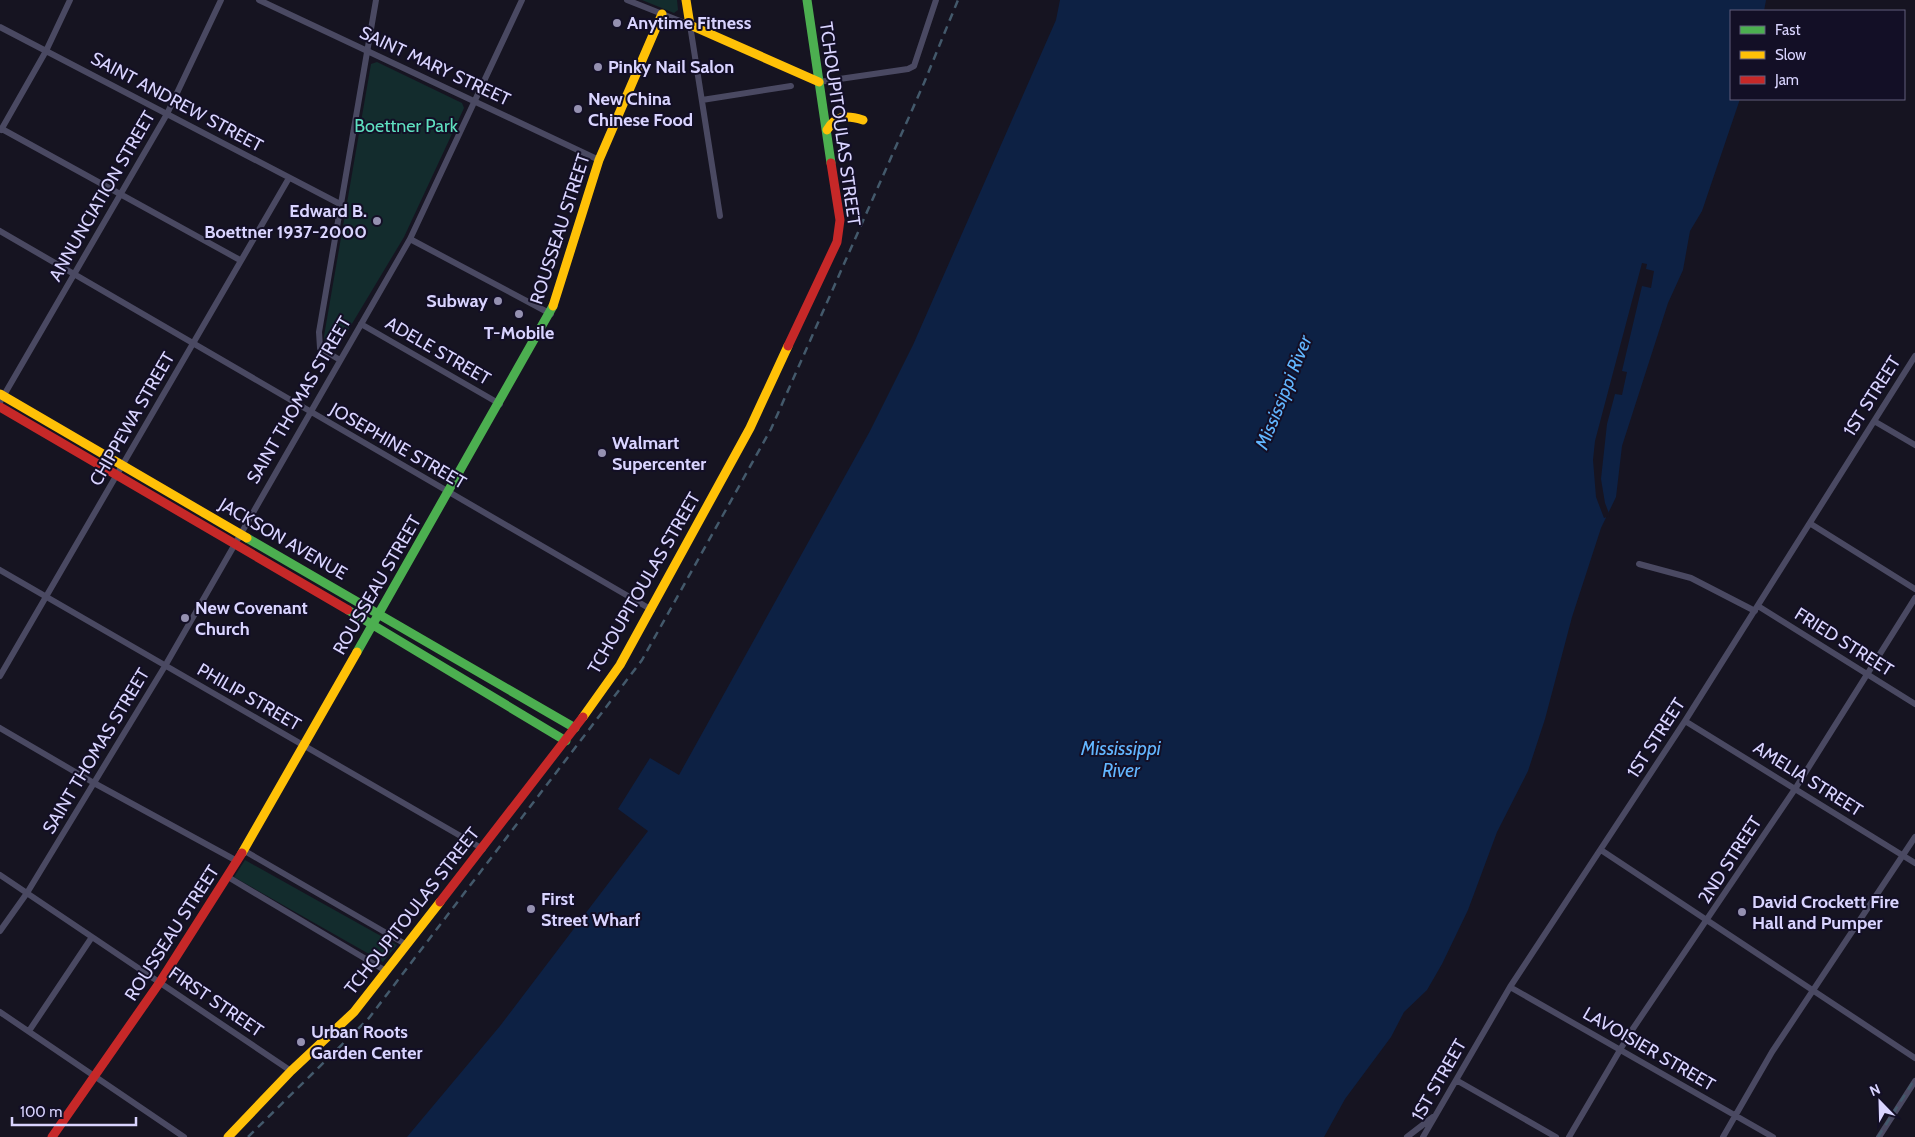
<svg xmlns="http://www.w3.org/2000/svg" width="1915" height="1137" font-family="Cabin,sans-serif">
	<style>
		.green { fill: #132c2d }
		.water { fill: #0d2144 }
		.pier { fill: #161421 }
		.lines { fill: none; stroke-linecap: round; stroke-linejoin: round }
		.street { stroke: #4a4962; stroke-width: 6 }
		.fast { stroke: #4caf50; stroke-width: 9 }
		.slow { stroke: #ffc107; stroke-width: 9 }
		.jam { stroke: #c62828; stroke-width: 9 }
		.rail { stroke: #43596b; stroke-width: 2.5; stroke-dasharray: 8 6; stroke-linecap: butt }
		.poi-dot { fill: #9591b1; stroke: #130f26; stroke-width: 2 }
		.labels { text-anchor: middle; stroke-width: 4; stroke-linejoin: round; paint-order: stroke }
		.poi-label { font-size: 18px; font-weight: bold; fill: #d9d4ff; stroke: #130f26; text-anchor: start }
		.street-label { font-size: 18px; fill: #d9d4ff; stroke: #130f26 }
		.park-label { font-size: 18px; fill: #5fe0c0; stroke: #130f26 }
		.water-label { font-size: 19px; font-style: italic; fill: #62b6ff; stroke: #130f26 }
	</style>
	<rect width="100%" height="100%" fill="#161421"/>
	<path class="green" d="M642 0H677L678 10 674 13Z
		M377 62 462 103 464 108 404 237 338 347 333 348 325 344 324 336 371 64Z
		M245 860 397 945 383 962 234 877Z"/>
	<path class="water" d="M1060 0H1766L1764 11H1731V99H1740L1702 211 1690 231 1683 270 1668 303 1622 446 1616 497 1601 528 1572 617 1545 719 1528 771 1497 832 1468 910 1442 964 1427 990 1404 1012 1391 1037 1345 1099 1324 1137H407L500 1026 648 831 618 809 650 758 679 775 870 431 913 345 1056 20Z"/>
	<path class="pier" d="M1642 263 1647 264 1646 269 1654 271 1651 288 1642 286 1622 371 1627 372 1622 395 1615 394 1607 424 1601 479 1605 503 1610 516 1604 518 1596 497 1593 460 1595 441Z"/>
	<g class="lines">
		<path class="street" d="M259 0 599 160
			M627 0 690 25 720 216
			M0 27 340 204
			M819 82 908 69 914 66 936 0
			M702 100 791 86
			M2 129 240 260
			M1 130 46 51 70 0
			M0 231 652 610
			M410 239 551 314
			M361 324 500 404
			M340 360 320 348 319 332 376 0
			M0 402 167 114 221 0
			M1874 421 1915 445
			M1811 524 1915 589
			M1639 564 1691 578 1755 611
			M0 570 483 849
			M1758 606 1915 704
			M0 676 289 178
			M1685 721 1915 863
			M0 728 94 783 237 861
			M243 850 407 945
			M1601 850 1915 1058
			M0 875 291 1071
			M228 877 386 971
			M0 931 27 893 165 666 410 239 522 0
			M1510 987 1773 1137
			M0 1012 184 1137
			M29 1031 92 937
			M1456 1080 1556 1137
			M1407 1137 1433 1117
			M1423 1137 1510 987 1685 721 1915 356
			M1569 1137 1630 1033 1795 789 1915 598
			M1723 1137 1772 1052 1915 837
			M1879 1137 1915 1081"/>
		<path class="fast" d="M807 0 831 163
			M247 538 575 728
			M348 610 566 741
			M357 652 553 306"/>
		<path class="slow" d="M686 0 690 25 819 82
			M827 130C836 115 847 115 863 120
			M553 306 599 160 662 14
			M0 394 247 538
			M583 717 620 665 750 428 788 346
			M242 853 357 652
			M228 1137 291 1071 354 1012 440 902"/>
		<path class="jam" d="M788 346 837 242 840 220 831 163
			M0 407 348 610
			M440 902 583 717
			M52 1137 160 982 242 853"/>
		<path class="rail" d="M248 1137 369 1018 642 660 771 429 924 83 958 0
			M1878 1137 1915 1079"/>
	</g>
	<g class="poi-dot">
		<circle cx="617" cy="23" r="5"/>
		<circle cx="598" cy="67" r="5"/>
		<circle cx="578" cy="109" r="5"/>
		<circle cx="377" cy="221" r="5"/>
		<circle cx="498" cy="301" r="5"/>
		<circle cx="519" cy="314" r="5"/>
		<circle cx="602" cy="453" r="5"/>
		<circle cx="185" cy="618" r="5"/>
		<circle cx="531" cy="909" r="5"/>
		<circle cx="1742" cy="912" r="5"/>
		<circle cx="301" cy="1042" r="5"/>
	</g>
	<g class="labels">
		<g class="poi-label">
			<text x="627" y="29">Anytime Fitness</text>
			<text x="608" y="73">Pinky Nail Salon</text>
			<text x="588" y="105">New China<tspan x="588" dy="21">Chinese Food</tspan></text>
			<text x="367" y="217" text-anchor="end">Edward B.<tspan x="367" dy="21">Boettner 1937-2000</tspan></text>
			<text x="488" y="307" text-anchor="end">Subway</text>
			<text x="519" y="339" text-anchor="middle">T-Mobile</text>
			<text x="612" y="449">Walmart<tspan x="612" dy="21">Supercenter</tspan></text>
			<text x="195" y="614">New Covenant<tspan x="195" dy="21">Church</tspan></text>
			<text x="541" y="905">First<tspan x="541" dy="21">Street Wharf</tspan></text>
			<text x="1752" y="908">David Crockett Fire<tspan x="1752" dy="21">Hall and Pumper</tspan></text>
			<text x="311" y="1038">Urban Roots<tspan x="311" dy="21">Garden Center</tspan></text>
		</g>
		<g class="street-label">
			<text transform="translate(435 66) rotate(25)" y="6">SAINT MARY STREET</text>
			<text transform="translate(177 102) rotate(28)" y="6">SAINT ANDREW STREET</text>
			<text transform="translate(840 124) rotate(82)" y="6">TCHOUPITOULAS STREET</text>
			<text transform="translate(102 196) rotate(-60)" y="6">ANNUNCIATION STREET</text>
			<text transform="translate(560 229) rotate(-72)" y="6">ROUSSEAU STREET</text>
			<text transform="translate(438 351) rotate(30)" y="6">ADELE STREET</text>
			<text transform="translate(1872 396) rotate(-58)" y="6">1ST STREET</text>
			<text transform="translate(299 400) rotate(-60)" y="6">SAINT THOMAS STREET</text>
			<text transform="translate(132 419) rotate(-60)" y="6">CHIPPEWA STREET</text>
			<text transform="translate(398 446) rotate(30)" y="6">JOSEPHINE STREET</text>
			<text transform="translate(283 539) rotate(30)" y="6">JACKSON AVENUE</text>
			<text transform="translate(644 583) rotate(-60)" y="6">TCHOUPITOULAS STREET</text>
			<text transform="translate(377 585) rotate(-60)" y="6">ROUSSEAU STREET</text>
			<text transform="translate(1844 642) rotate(32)" y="6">FRIED STREET</text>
			<text transform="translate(249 697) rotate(30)" y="6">PHILIP STREET</text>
			<text transform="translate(1656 738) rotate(-57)" y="6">1ST STREET</text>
			<text transform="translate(96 751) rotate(-59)" y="6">SAINT THOMAS STREET</text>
			<text transform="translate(1808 779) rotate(32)" y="6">AMELIA STREET</text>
			<text transform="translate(1730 860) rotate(-57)" y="6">2ND STREET</text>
			<text transform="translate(412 911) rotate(-52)" y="6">TCHOUPITOULAS STREET</text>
			<text transform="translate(172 933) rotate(-57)" y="6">ROUSSEAU STREET</text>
			<text transform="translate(216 1002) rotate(34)" y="6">FIRST STREET</text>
			<text transform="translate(1649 1049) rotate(30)" y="6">LAVOISIER STREET</text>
			<text transform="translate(1439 1080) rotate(-60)" y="6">1ST STREET</text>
		</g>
		<g class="park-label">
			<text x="406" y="132">Boettner Park</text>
		</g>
		<g class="water-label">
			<text transform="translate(1283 392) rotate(-68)" y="7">Mississippi River</text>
			<text x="1121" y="755">Mississippi<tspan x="1121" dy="22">River</tspan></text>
		</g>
	</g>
	<rect x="1730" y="10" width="175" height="90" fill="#130f26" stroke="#625e7d"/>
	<rect x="1740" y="26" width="25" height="8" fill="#4caf50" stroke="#625e7d"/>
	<text x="1775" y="35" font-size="15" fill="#d9d4ff">Fast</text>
	<rect x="1740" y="51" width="25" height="8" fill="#ffc107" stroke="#625e7d"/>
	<text x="1775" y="60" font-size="15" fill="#d9d4ff">Slow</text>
	<rect x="1740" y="76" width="25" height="8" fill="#c62828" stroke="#625e7d"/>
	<text x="1775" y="85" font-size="15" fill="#d9d4ff">Jam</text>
	<g transform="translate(1880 1102) rotate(337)" stroke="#130f26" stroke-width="4" paint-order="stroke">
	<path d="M0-4L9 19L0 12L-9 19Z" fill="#d9d4ff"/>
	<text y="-8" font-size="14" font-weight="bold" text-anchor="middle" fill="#d9d4ff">N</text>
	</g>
	<path d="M12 1117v8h124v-8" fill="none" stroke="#d9d4ff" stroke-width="2.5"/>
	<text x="20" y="1117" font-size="15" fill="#d9d4ff" stroke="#130f26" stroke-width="4" paint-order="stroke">100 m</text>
</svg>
